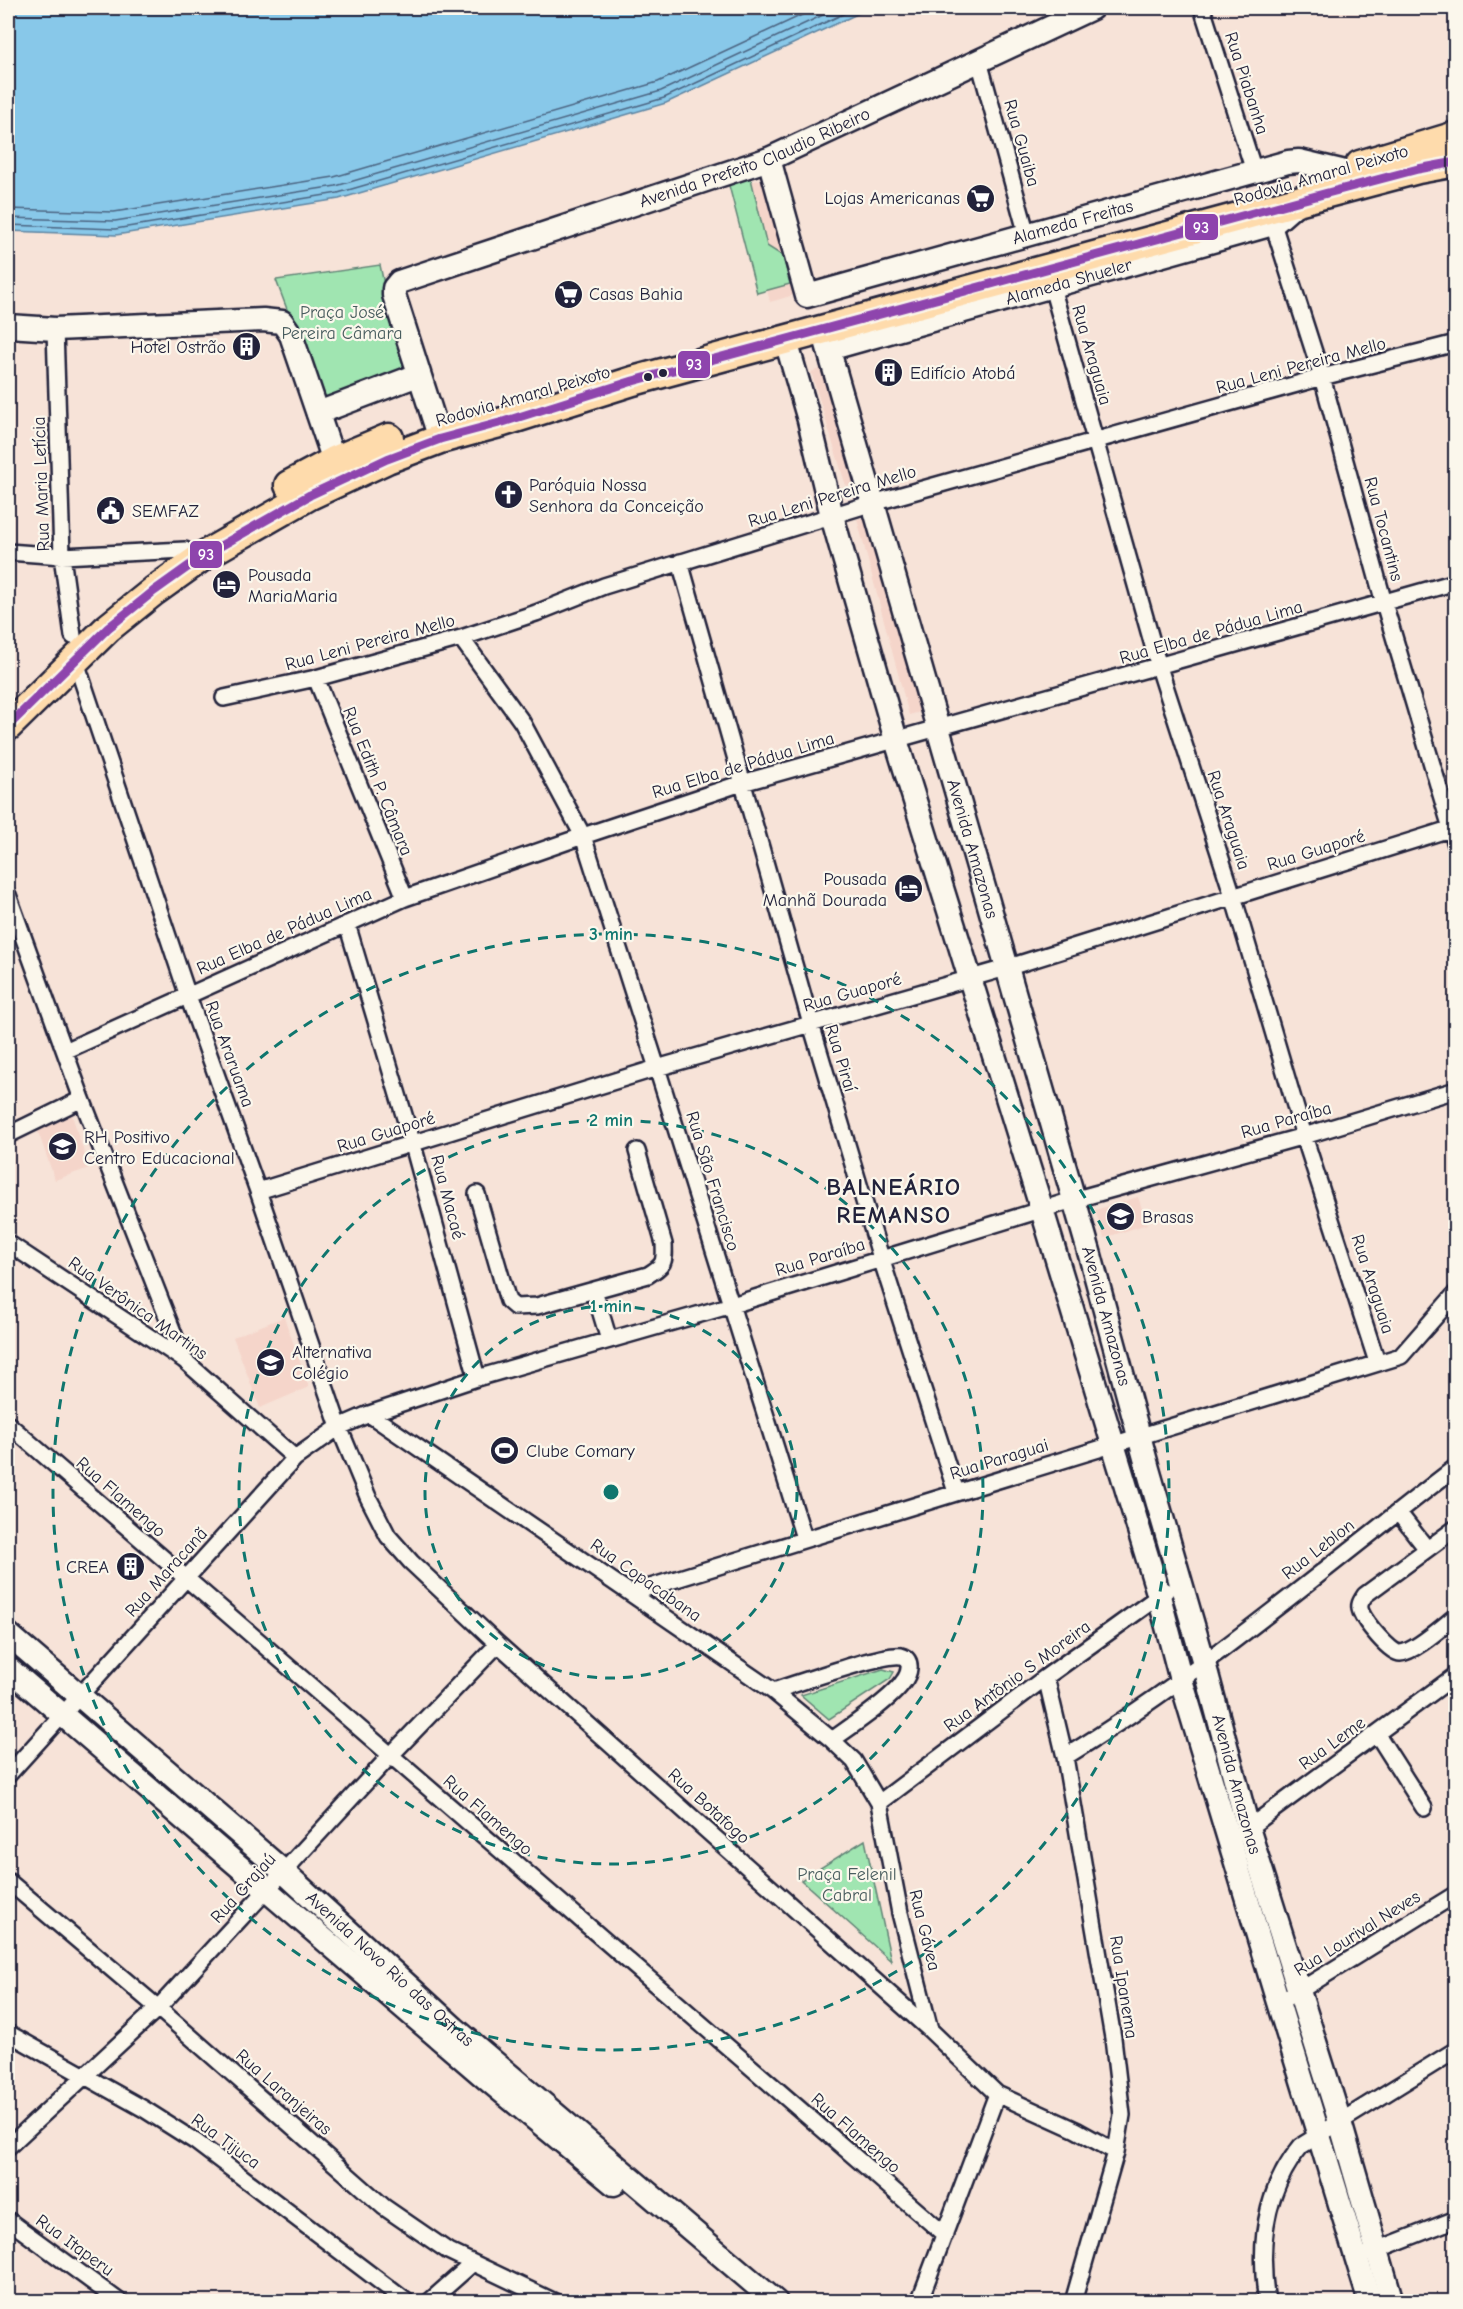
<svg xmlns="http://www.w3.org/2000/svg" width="1463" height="2309" font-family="'Comic Neue',sans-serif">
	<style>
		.built { fill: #f5d5ca }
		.green { fill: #a0e5b1; stroke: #618476; stroke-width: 1.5 }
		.water { fill: #88c8e9; stroke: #5f86a3; stroke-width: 1.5 }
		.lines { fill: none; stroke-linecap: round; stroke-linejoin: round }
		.shore { stroke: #4b6481; stroke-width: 1.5 }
		.street-casing { stroke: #22223b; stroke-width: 20 }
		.secondary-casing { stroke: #22223b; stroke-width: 27 }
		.highway-casing { stroke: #22223b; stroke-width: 33 }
		.street { stroke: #fbf7ec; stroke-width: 15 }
		.secondary { stroke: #fbf7ec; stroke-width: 22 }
		.highway { stroke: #fedbac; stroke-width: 28 }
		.bus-1-casing { stroke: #fbf7ec; stroke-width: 14 }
		.bus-1 { stroke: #8e44ad; stroke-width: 9 }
		.ring { fill: none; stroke: #0f766e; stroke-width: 3; stroke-dasharray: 10 8 }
		.bus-dot { fill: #22223b; stroke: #fbf7ec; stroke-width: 2 }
		.labels { text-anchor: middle; stroke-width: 4.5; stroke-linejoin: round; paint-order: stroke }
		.street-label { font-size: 18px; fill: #22223b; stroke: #fbf7ec }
		.poi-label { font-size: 18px; fill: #22223b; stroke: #fbf7ec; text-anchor: start }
		.park-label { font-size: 18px; fill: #485c5e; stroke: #fbf7ec }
		.district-label { font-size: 24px; font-weight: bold; letter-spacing: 1.5px; fill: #22223b; stroke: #fbf7ec }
		.centre { fill: #0f766e; stroke: #fbf7ec; stroke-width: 3 }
		.ring-label { font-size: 18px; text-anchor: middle; font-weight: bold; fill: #0f766e; stroke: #fbf7ec; stroke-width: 4.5; stroke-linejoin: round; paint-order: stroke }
		.line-badge { stroke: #fbf7ec; stroke-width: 2 }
		.badge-label { font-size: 16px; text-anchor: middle; font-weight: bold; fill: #fff }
	</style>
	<rect width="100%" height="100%" fill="#f7e3d8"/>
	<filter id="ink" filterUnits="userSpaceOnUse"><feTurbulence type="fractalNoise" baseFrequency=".0167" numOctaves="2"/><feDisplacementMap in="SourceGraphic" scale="12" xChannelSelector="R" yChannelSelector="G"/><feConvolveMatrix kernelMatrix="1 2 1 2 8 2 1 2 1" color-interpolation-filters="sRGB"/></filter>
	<g filter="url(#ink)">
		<path class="built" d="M763 179 794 295 770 302 740 184Z
			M828 366 860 482 846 486 811 372Z
			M873 516 927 710 909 715 857 519Z
			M70 1109 89 1168 55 1180 36 1126Z
			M1138 1197 1147 1224 1104 1238 1095 1210Z
			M284 1317 309 1387 260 1408 233 1337Z"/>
		<path class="green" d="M748 166 767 246 783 256 790 284 757 293 726 174Z
			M380 265 391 318 407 370 322 402 276 280Z
			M883 1669 894 1672 890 1679 829 1719 801 1695Z
			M865 1840 891 1961 801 1880Z"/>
		<path class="water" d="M8 8H870L666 103 339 199 116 235 8 231Z"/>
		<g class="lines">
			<path class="shore" d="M8 209 114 212 334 177 658 82 817 8
				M8 218 115 221 336 186 661 91 838 8
				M8 225 115 229 338 193 664 98 856 8"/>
			<defs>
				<path id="street" d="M1202 8 1254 171
					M979 61 1027 235
					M1273 224 1322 377 1384 603 1456 845
					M1052 287 1159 667 1233 896 1304 1136 1377 1362
					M55 329 62 556 73 636
					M8 552 62 556 185 550
					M680 562 811 1024 881 1258 956 1492
					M461 638 522 722 583 836 657 1068 804 1538
					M75 659 188 996 258 1191 339 1427 368 1497 388 1536 411 1562 498 1644 930 2030 997 2094 1076 2130 1116 2152
					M316 678 405 898
					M224 698 316 678 461 638 536 613 604 586 873 503 1322 377 1456 343
					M8 895 82 1099 184 1360
					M347 924 413 1145 477 1378
					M65 1051 405 898 583 836 742 783 1456 582
					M8 1135 82 1099
					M258 1191 657 1068 1006 968 1456 827
					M477 1194 508 1301 515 1307 537 1306 648 1275C664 1265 665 1263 664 1244L637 1151
					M8 1243 184 1360 295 1458
					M594 1290 609 1340
					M369 1414 773 1691 832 1740 854 1761 879 1803 900 1913 930 2030
					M8 1424 945 2235
					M1398 1512 1427 1549
					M1456 1528 1365 1595C1361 1601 1358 1605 1361 1612 1365 1622 1390 1653 1400 1653 1415 1652 1443 1626 1456 1616
					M631 1593 1401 1356 1456 1293
					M1046 1677 1065 1757 1113 2038 1122 2115 1116 2152 1073 2302
					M773 1691C796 1684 882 1653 901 1656 914 1659 909 1675 903 1682 892 1699 850 1727 832 1740
					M1377 1734 1424 1808
					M1065 1757C1203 1673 1327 1566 1456 1467
					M8 1775 295 1458 339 1427 369 1414 477 1378 732 1305 1073 1200 1304 1136 1456 1090
					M879 1803 1046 1677 1166 1591
					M1243 1832 1456 1675
					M8 1881 158 2008 384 2207 448 2251 555 2302
					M1278 2002 1299 1991 1456 1894
					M8 2033 144 2109 196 2142 407 2302
					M8 2147 158 2008 390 1756 498 1644
					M8 2220 120 2302
					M1369 2253 1456 2219
					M429 2302 473 2263
					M919 2302 997 2094
					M1267 2302C1258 2245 1264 2191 1301 2146L1456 2050"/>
				<g id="secondary">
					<path id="s1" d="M769 159 807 296 1288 162 1299 161 1341 171"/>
					<path d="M8 326 55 329 263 320 282 322 291 335 334 461"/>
					<path id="s2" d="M823 330 1090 1255 1148 1469 1204 1663 1248 1828 1340 2122 1392 2302"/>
					<path d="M786 341 809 420 832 516 896 740 1042 1210 1159 1596 1181 1680 1278 2002 1370 2302"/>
					<path id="s3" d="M829 349 1273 224 1297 203"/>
					<path d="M318 413 418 375"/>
					<path id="s4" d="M440 439 394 295V288L399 282 769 159 1092 8"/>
					<path id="s5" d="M8 1634 284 1872 454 2028 776 2302"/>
					<path d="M8 1668 488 2080 614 2184"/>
				</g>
				<path id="highway" d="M1360 165 1456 136
					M289 485 334 461 389 438
					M8 726 108 628 154 591 203 556 310 495 387 459 440 439 503 422 633 381 1301 200 1418 169 1456 162"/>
			</defs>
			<use href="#street" class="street-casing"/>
			<use href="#secondary" class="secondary-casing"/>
			<use href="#highway" class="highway-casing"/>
			<use href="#street" class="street"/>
			<use href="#secondary" class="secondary"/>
			<use href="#highway" class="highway"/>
			<defs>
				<path id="bus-1" d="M8 726 108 628 154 591 203 556 310 495 387 459 440 439 503 422 633 381 1301 200 1418 169 1456 162"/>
			</defs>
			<use href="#bus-1" class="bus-1-casing"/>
			<use href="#bus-1" class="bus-1"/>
		</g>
	</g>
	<g class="ring">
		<circle cx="611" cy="1492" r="186"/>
		<circle cx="611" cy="1492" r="372"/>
		<circle cx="611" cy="1492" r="558"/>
	</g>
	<defs>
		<symbol id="supermarket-disc" viewBox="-11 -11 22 22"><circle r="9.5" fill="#22223b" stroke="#fbf7ec"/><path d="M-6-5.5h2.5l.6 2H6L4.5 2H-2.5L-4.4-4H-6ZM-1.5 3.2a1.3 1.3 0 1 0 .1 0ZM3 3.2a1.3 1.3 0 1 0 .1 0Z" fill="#fff"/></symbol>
		<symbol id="building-disc" viewBox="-11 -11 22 22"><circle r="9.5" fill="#22223b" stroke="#fbf7ec"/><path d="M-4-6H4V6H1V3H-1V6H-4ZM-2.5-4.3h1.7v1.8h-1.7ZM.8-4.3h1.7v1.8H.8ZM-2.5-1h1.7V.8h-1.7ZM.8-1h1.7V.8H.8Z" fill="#fff"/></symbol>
		<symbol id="church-disc" viewBox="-11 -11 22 22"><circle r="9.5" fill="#22223b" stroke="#fbf7ec"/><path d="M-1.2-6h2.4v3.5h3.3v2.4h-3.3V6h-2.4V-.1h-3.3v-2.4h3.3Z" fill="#fff"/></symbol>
		<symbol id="civic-disc" viewBox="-11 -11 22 22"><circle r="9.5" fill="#22223b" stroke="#fbf7ec"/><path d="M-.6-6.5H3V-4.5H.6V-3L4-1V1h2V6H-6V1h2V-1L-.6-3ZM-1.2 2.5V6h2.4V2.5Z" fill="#fff"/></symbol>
		<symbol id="hotel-disc" viewBox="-11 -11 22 22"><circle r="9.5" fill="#22223b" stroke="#fbf7ec"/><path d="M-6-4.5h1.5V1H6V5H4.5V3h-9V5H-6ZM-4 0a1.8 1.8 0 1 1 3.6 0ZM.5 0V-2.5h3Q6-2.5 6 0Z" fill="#fff"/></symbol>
		<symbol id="school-disc" viewBox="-11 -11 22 22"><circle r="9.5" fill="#22223b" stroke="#fbf7ec"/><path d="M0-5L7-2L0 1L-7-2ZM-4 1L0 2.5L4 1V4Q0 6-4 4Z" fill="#fff"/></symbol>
		<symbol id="stadium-disc" viewBox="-11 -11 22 22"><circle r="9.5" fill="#22223b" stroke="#fbf7ec"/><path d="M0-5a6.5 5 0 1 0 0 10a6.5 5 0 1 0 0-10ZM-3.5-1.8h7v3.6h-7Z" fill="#fff"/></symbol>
	</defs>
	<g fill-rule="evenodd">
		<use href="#supermarket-disc" x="964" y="182" width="33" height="33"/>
		<use href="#supermarket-disc" x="552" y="278" width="33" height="33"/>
		<use href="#building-disc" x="230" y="330" width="33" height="33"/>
		<use href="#building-disc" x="872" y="356" width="33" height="33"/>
		<use href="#church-disc" x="492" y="478" width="33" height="33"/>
		<use href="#civic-disc" x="94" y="494" width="33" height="33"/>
		<use href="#hotel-disc" x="210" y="568" width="33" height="33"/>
		<use href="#hotel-disc" x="892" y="872" width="33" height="33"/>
		<use href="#school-disc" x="46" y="1130" width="33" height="33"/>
		<use href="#school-disc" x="1104" y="1200" width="33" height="33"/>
		<use href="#school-disc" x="254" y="1346" width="33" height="33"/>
		<use href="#stadium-disc" x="488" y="1434" width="33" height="33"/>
		<use href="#building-disc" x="114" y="1550" width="33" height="33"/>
	</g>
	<g class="bus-dot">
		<circle cx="663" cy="373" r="5"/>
		<circle cx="648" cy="377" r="5"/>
	</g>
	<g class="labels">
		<g class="street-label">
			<text transform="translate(1247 83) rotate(72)" y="6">Rua Piabanha</text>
			<text transform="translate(1022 143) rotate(74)" y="6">Rua Guaiba</text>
			<text dy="6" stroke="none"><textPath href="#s4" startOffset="543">Avenida Prefeito Claudio Ribeiro</textPath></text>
			<text transform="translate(1321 175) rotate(-16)" y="6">Rodovia Amaral Peixoto</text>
			<text dy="6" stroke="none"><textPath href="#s1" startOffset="418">Alameda Freitas</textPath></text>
			<text dy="6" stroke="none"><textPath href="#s3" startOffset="249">Alameda Shueler</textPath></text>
			<text transform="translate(1092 355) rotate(74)" y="6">Rua Araguaia</text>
			<text transform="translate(1301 365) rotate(-15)" y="6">Rua Leni Pereira Mello</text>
			<text transform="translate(523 396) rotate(-16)" y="6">Rodovia Amaral Peixoto</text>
			<text transform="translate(41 484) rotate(-92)" y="6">Rua Maria Letícia</text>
			<text transform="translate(832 496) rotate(-17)" y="6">Rua Leni Pereira Mello</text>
			<text transform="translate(1384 529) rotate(75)" y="6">Rua Tocantins</text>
			<text transform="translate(1211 632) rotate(-16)" y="6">Rua Elba de Pádua Lima</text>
			<text transform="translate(370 642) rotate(-15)" y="6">Rua Leni Pereira Mello</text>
			<text transform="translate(743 765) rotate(-17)" y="6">Rua Elba de Pádua Lima</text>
			<text transform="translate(378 781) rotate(68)" y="6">Rua Edith P. Câmara</text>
			<text transform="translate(1229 820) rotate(72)" y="6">Rua Araguaia</text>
			<text dy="6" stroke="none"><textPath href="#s2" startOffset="540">Avenida Amazonas</textPath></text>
			<text transform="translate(1316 850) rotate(-17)" y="6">Rua Guaporé</text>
			<text transform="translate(284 931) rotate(-24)" y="6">Rua Elba de Pádua Lima</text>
			<text transform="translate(852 992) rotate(-16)" y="6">Rua Guaporé</text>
			<text transform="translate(230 1054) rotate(70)" y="6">Rua Araruama</text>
			<text transform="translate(841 1058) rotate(73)" y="6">Rua Piraí</text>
			<text transform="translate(1286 1120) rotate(-16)" y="6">Rua Paraíba</text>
			<text transform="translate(386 1132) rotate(-17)" y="6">Rua Guaporé</text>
			<text transform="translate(713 1181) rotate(73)" y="6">Rua São Francisco</text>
			<text transform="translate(448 1197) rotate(75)" y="6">Rua Macaé</text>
			<text transform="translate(820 1257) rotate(-17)" y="6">Rua Paraíba</text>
			<text transform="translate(1373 1284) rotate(72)" y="6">Rua Araguaia</text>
			<text transform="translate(138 1308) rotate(35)" y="6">Rua Verônica Martins</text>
			<text dy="6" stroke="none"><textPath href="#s2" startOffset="1026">Avenida Amazonas</textPath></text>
			<text transform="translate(999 1459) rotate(-17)" y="6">Rua Paraguai</text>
			<text transform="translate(121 1497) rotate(41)" y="6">Rua Flamengo</text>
			<text transform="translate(1318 1549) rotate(-38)" y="6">Rua Leblon</text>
			<text transform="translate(166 1572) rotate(-48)" y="6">Rua Maracanã</text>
			<text transform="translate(646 1580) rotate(35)" y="6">Rua Copacabana</text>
			<text transform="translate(1017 1676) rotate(-36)" y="6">Rua Antônio S Moreira</text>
			<text transform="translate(1332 1743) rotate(-36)" y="6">Rua Leme</text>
			<text dy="6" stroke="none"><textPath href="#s2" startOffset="1512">Avenida Amazonas</textPath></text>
			<text transform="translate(709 1806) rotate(42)" y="6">Rua Botafogo</text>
			<text transform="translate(488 1815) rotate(41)" y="6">Rua Flamengo</text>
			<text transform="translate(243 1888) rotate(-48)" y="6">Rua Grajaú</text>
			<text transform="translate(925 1930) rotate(76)" y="6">Rua Gávea</text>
			<text transform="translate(1357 1933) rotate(-32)" y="6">Rua Lourival Neves</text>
			<text dy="6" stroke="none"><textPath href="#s5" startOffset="508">Avenida Novo Rio das Ostras</textPath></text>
			<text transform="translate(1124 1987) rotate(81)" y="6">Rua Ipanema</text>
			<text transform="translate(284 2092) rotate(41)" y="6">Rua Laranjeiras</text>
			<text transform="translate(856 2133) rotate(41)" y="6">Rua Flamengo</text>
			<text transform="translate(226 2141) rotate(36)" y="6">Rua Tijuca</text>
			<text transform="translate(75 2245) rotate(36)" y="6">Rua Itaperu</text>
		</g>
		<g class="poi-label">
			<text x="960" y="204" text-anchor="end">Lojas Americanas</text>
			<text x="589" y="300">Casas Bahia</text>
			<text x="226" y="353" text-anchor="end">Hotel Ostrão</text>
			<text x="910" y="379">Edifício Atobá</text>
			<text x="529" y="491">Paróquia Nossa<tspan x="529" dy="21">Senhora da Conceição</tspan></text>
			<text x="132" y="517">SEMFAZ</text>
			<text x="248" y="581">Pousada<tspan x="248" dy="21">MariaMaria</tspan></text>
			<text x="887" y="885" text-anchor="end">Pousada<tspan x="887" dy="21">Manhã Dourada</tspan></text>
			<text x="84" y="1143">RH Positivo<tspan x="84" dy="21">Centro Educacional</tspan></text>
			<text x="1142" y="1223">Brasas</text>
			<text x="292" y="1358">Alternativa<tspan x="292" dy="21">Colégio</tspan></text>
			<text x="526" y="1457">Clube Comary</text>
			<text x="109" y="1573" text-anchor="end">CREA</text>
		</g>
		<g class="park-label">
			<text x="342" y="318">Praça José<tspan x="342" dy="21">Pereira Câmara</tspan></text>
			<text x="847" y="1880">Praça Felenil<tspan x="847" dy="21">Cabral</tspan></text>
		</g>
		<g class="district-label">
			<text x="894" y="1195">BALNEÁRIO<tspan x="894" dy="28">REMANSO</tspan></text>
		</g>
	</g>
	<circle cx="611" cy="1492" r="9" class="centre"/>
	<g class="ring-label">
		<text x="611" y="940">3 min</text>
		<text x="611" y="1126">2 min</text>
		<text x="611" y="1312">1 min</text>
	</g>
	<g class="line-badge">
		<rect x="1184" y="213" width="35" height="28" rx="6" fill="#8e44ad"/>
		<rect x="677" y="350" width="34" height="29" rx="6" fill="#8e44ad"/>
		<rect x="189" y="540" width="34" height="29" rx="6" fill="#8e44ad"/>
	</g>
	<g class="badge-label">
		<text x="1201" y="233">93</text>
		<text x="694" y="370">93</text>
		<text x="206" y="560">93</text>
	</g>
	<rect width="1463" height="2309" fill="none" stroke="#fbf7ec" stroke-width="30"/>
	<rect x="15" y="15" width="1433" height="2279" fill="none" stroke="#22223b" stroke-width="2" filter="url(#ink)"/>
</svg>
